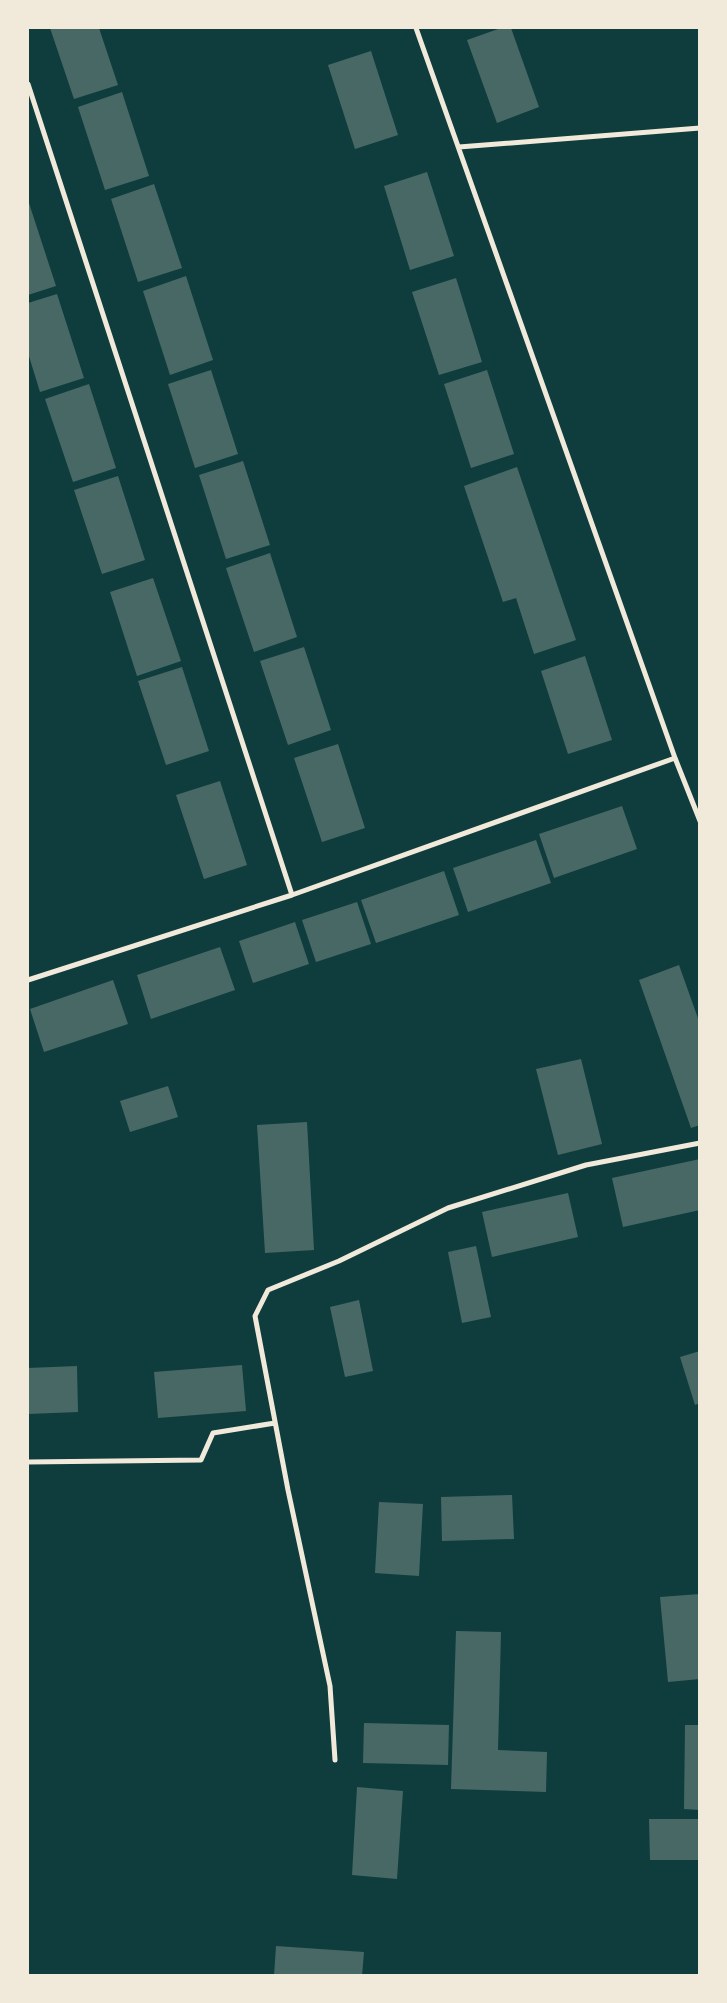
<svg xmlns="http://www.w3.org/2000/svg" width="727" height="2003" font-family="'Exo 2',sans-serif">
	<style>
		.building { fill: #486865 }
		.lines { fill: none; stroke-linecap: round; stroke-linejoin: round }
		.minor { stroke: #f1e9da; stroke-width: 5 }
	</style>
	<rect width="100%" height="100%" fill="#0f3d3e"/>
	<path class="building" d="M50 28H99L118 85 74 99Z
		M501 28H511L539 107 497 123 467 40Z
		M371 51 398 135 355 149 328 65Z
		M122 92 149 176 105 190 78 107Z
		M427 172 454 256 410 270 384 186Z
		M154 184 182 268 138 282 111 199Z
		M28 200 56 286 28 295Z
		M186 276 213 360 170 375 143 291Z
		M456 278 482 362 439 375 412 292Z
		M57 294 84 378 40 392 28 353V303Z
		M211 370 238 454 195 468 168 384Z
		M487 370 514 454 471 468 444 384Z
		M89 384 116 468 73 482 45 399Z
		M243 461 270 545 226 559 199 475Z
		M517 467 576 640 534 654 516 598 503 602 464 486Z
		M118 476 145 560 102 574 74 490Z
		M270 553 297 637 254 652 226 568Z
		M153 578 181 661 137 676 110 592Z
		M304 647 331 730 288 745 260 661Z
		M585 656 612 740 568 754 541 671Z
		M182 667 209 751 166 765 138 681Z
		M338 744 365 828 322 842 294 758Z
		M220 781 247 865 204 879 176 795Z
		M622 806 637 849 554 878 539 834Z
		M536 840 551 883 468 912 453 868Z
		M444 871 459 915 376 943 361 900Z
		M357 902 371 944 316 962 302 920Z
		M295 922 309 964 253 983 239 941Z
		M220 947 235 990 151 1019 137 975Z
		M679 965 700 1024V1125L691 1128 639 980Z
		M113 980 128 1024 44 1052 30 1009Z
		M581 1059 602 1144 558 1155 536 1069Z
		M168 1086 178 1117 130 1132 120 1101Z
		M307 1122 314 1250 265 1253 257 1125Z
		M700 1159V1210L623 1227 612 1178Z
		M568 1193 578 1237 492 1257 482 1212Z
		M476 1246 491 1317 462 1323 448 1252Z
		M359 1300 373 1371 345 1377 330 1307Z
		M700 1351V1403L695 1405 680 1357Z
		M242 1365 246 1411 158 1418 154 1372Z
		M77 1366 78 1412 28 1414V1368Z
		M512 1495 514 1539 442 1541 441 1497Z
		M379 1502 423 1504 419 1576 375 1573Z
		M700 1594V1679L668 1682 660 1597Z
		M456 1631 501 1632 498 1750 547 1752 546 1792 451 1789Z
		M364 1723 449 1725 448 1765 363 1763Z
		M685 1725H700V1810L684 1809Z
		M357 1787 403 1791 397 1879 352 1875Z
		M649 1819H700V1860H650Z
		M276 1946 364 1952 362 1976H274Z"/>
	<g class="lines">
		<path class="minor" d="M416 28 675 758 700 821
			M28 84 292 895
			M459 147 700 128
			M28 980 292 895 675 758
			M28 1462 201 1460 213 1433 275 1423
			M335 1760 330 1686 288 1490 255 1316 268 1290 339 1261 448 1208 586 1165 700 1143"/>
	</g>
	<rect width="727" height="2003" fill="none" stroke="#f1e9da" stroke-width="58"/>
</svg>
